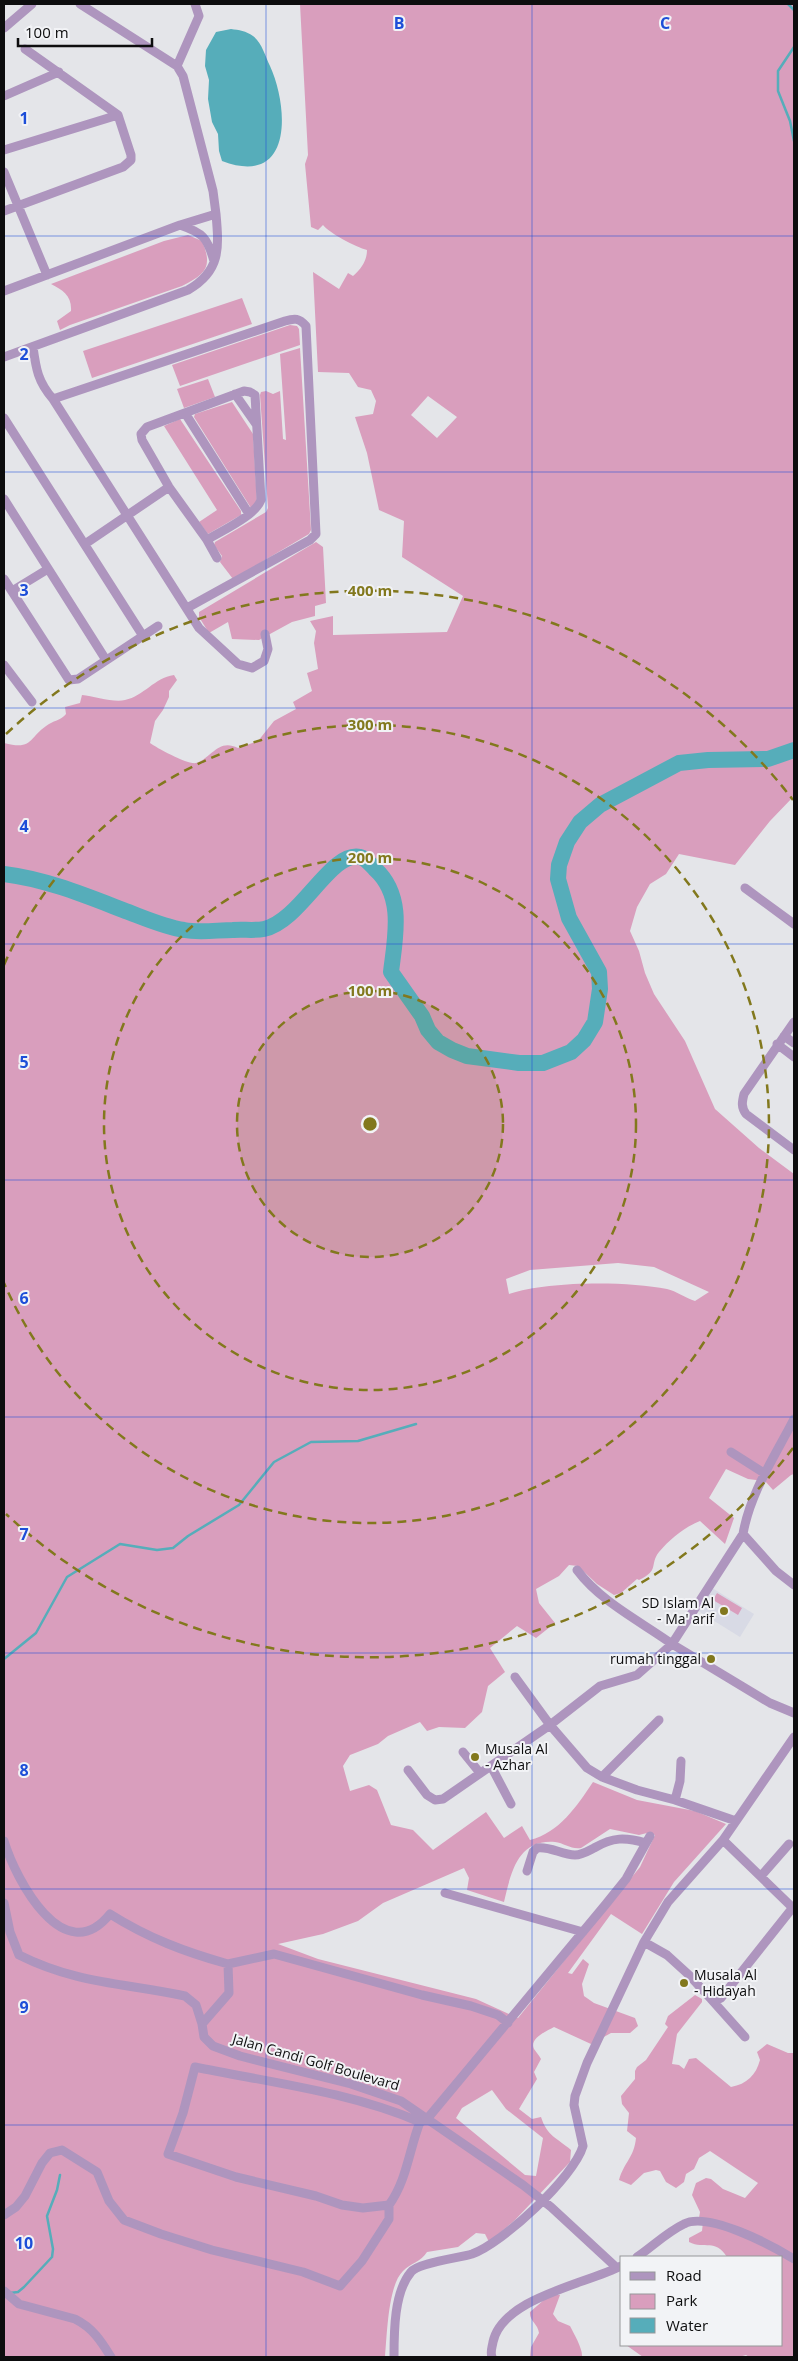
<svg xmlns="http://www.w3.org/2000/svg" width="798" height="2361" font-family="'Open Sans',sans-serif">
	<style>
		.built { fill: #d8dae5 }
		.green { fill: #d99ebd; fill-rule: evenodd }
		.water { fill: #56adba }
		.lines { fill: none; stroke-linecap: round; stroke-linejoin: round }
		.stream { stroke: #56adba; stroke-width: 2.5 }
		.river { stroke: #56adba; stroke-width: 16 }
		.minor { stroke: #ae95be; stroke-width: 9 }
		.grid { fill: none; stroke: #1d4ed8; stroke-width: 1; stroke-opacity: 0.55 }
		.ring { fill: none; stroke: #82781d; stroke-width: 2.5; stroke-dasharray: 9 6 }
		.poi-dot { fill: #82781d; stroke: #f2f3f6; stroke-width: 2 }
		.labels { text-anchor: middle; stroke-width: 4; stroke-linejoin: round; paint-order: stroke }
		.poi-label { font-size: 14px; fill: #0d0d0e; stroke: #f2f3f6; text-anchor: end }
		.street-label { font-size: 14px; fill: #0d0d0e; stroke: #f2f3f6 }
		.grid-label { font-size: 16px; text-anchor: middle; font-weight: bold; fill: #1d4ed8; stroke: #f2f3f6; stroke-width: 4; stroke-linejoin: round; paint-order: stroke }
		.centre { fill: #82781d; stroke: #f2f3f6; stroke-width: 2.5 }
		.ring-label { font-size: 15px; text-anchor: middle; font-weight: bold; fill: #82781d; stroke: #f2f3f6; stroke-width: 4; stroke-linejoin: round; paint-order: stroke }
	</style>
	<rect width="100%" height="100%" fill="#e4e5e9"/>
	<path class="built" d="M709 1586 754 1614 740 1637 695 1609Z"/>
	<path class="green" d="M300 4H794V796L770 821 735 865 679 854 666 874 650 884 637 907 630 931 639 951 645 973 654 994 685 1041 715 1109 759 1148 794 1174V1474L791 1475 773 1490 765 1481 748 1479 726 1469 709 1498 734 1518 725 1544 700 1521C685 1527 670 1539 659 1552 649 1565 660 1570 639 1580L637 1579 621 1593 614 1595 597 1584 578 1566 569 1565 559 1576 536 1589 539 1603 555 1623 536 1638 517 1626 490 1648 505 1672 488 1686 482 1712 465 1728 439 1727 427 1731 420 1722 388 1736 378 1744 350 1755 343 1766 350 1791 369 1785 377 1790 391 1825 413 1830 433 1850 486 1812 504 1838 522 1826 530 1840C559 1833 577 1806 593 1782L637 1800 695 1811 726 1824 674 1882 642 1934 611 1914 568 1973 572 1974 583 1959 589 1964 582 1984 584 1996 594 2003 635 2018 638 2026 630 2033H611L591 2044 554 2027C547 2031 529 2038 534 2049 536 2052 539 2055 541 2059L534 2072 537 2079 519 2109 532 2119 541 2117C547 2136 557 2138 571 2150L570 2162 515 2220 489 2242 485 2234 476 2233 458 2247 427 2252C421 2262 411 2263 403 2271 388 2285 387 2336 385 2357H4V743C34 751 28 737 49 724 56 720 61 720 66 714L65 707 80 703 82 695C94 696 114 703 125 700 144 696 154 678 174 675L177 680 169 691V697L163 710 155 721 150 743C157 748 188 765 196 763 212 758 218 738 238 748L258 741 274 721 296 709 293 702 312 691 307 673 318 669 314 643 316 631 310 621 333 616V635L447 632 463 596 402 557 404 521 379 510 367 453 355 417 373 414 376 401 371 390 358 387 349 373 318 372 313 272 339 289 348 273 353 276C361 269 367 261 367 250 356 247 329 233 323 225L318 230 311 227 305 164 308 155ZM428 396 457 417 437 438 411 415ZM618 1263 654 1267 709 1292 695 1301C686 1298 676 1291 667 1289 626 1281 548 1281 509 1294L506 1279 530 1270ZM610 1829 639 1835 647 1833 655 1835 640 1867 518 2018 476 1999 318 1959 278 1944 323 1934 358 1921 383 1903 464 1868 469 1878 467 1890 504 1902C511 1872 518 1839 555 1842 564 1843 572 1850 581 1848ZM492 2090 506 2109 543 2138 536 2176 525 2175 456 2118 462 2108Z
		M188 235 202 241C213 267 206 274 182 286L70 325 60 330 57 321 71 311C72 296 63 290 51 284L164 241Z
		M242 298 252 324 92 378 83 351Z
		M290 325 297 326 299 329 300 345 180 386 172 365Z
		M300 348 311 530 309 534 233 579 220 562 222 556 214 545 215 542 266 512 268 508 260 395 261 392 266 391 273 394 280 391 283 439 286 440 280 354Z
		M208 379 215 397 184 408 177 389Z
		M232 402 253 434 257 502 251 508 194 417 195 414Z
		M180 419 241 511V515L208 534 199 522 217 510 164 426Z
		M316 542 323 547 326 603 315 606V616L292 622 259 640 232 639 228 622 209 633 199 617V612Z
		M717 1593 742 1608 738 1615 713 1600Z
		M695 1995 702 1999V2002L677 2034 672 2064 679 2065 684 2069 689 2059 696 2058 731 2087C747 2084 756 2075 760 2060L757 2052 767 2044 788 2053H794V2357H749L746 2355 739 2357H643L626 2345H782V2257H727C715 2238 705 2250 689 2242V2238L702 2231 703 2222 699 2218 700 2212 692 2195 696 2183 706 2178 711 2179 723 2189 745 2198 758 2183 710 2151 699 2158 694 2169 686 2174 684 2182 676 2188 666 2182 660 2171 656 2170 644 2173 631 2185 619 2180C624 2162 634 2158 636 2138L627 2131 629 2113 622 2104 621 2096 635 2079V2071L637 2067 646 2060 668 2027 665 2024 668 2016Z
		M556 2295H560L553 2314 558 2321 570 2326C574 2334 583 2349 582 2357H530L531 2347 539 2333C538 2324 529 2321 530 2312L545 2299Z"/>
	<path class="water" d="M231 29C239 30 246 31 253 36 262 43 265 56 270 66 289 108 293 188 222 161L219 151 218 134 212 122 208 99 209 80 205 66 206 50 216 32Z"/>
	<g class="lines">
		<path class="stream" d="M788 4 794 10
			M794 47 778 71V91L790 121 794 141
			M4 1659 36 1633 67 1577 120 1544 157 1550 173 1548 188 1536 239 1505 274 1462 311 1442 358 1441 416 1424
			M10 2293 18 2292 24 2287 52 2257 53 2249 47 2216 57 2190 60 2175"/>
		<path class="river" d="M4 874C45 879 84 895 123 910 142 917 164 927 184 930 200 933 218 930 233 930 243 929 254 931 264 929 301 921 331 850 360 857 366 858 371 865 375 869 405 896 395 938 391 972L422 1016 428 1030 438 1042 452 1050 467 1056 519 1063H543L571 1052 584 1040 595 1022 600 989 599 972 569 918 558 879 559 865 567 842 580 822 600 805 679 763 708 760 768 759 794 750"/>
		<path class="minor" d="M4 28 32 4
			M177 66 199 16 195 4
			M4 96 59 72
			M4 150 118 115
			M4 172 47 275
			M4 211 123 167 131 160V155L118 115 25 49
			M180 225C203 233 207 237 214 261
			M4 291 180 225 216 214 213 191 183 76 177 66 80 4
			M33 347C36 369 38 382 53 399L199 628 238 664 252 668 264 661 268 649 265 634
			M4 357 188 290C221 271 219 248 216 214
			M244 391 250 392 255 395 261 500C255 516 221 531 207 540L169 487 142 440 141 434 147 427Z
			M235 394 256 424
			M53 399 285 321C295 318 299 318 306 326L316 534 310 540 187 608
			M185 413 249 514
			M4 418 143 636
			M4 499 106 660
			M207 540 217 558
			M85 544 169 487
			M4 579 69 680 78 679 158 626
			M12 591 48 569
			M4 665 32 702
			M745 888 794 924
			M794 1022 744 1094C742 1102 741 1107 746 1114L794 1150
			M784 1036 794 1043
			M777 1044 794 1057
			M794 1419C775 1456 750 1493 743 1534L776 1571 794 1585
			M731 1452 764 1473
			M577 1570C601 1602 640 1621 672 1644L743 1534
			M515 1677 550 1725 587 1768 602 1777 637 1790 675 1800 736 1821
			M463 1752 480 1773
			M491 1766 511 1804
			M408 1770 427 1795 435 1800 443 1799 550 1725 600 1686 637 1675 672 1644 770 1703 794 1713
			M602 1777 659 1720
			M675 1800 680 1781 681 1761
			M723 1840 794 1909
			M4 1841C16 1880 64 1971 110 1914 148 1938 185 1952 228 1964
			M527 1871 533 1852 537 1848C550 1846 562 1855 575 1855 582 1855 588 1851 594 1848 613 1837 625 1837 646 1843
			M761 1876 789 1844
			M445 1893 583 1932
			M4 1903 10 1932 19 1955C77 1984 124 1983 185 1996L196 2005 202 2024
			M644 1942 667 1955 689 1975 711 1999 717 2000 721 1998 794 1906
			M711 1999 745 2037
			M508 2023 498 2015 471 2006 422 1995 274 1954 228 1964 229 1993 202 2024 204 2037 213 2046 240 2056 351 2084 401 2101 523 2185 551 2207 617 2268
			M420 2122C351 2092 268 2082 195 2067L183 2113 168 2154 236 2177 316 2196 342 2205 363 2208 389 2205C407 2180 409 2150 420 2122L427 2119 606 1904 626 1879 650 1836
			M4 2215 16 2207 25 2196 42 2163 50 2153 62 2150 97 2172 109 2201 124 2220 161 2234 212 2250 303 2272 340 2286 362 2261 389 2219V2205
			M637 2257C652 2247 667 2232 684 2224 708 2211 773 2246 794 2259
			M4 2291 19 2304 75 2319C93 2328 101 2341 111 2357
			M394 2357C394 2332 394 2292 411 2272 418 2263 459 2258 472 2254 503 2243 574 2177 583 2146L574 2105 575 2096 587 2063 644 1942 668 1902 723 1840 794 1737
			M492 2357C490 2352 492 2348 493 2342 502 2298 586 2284 621 2266"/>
	</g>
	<path class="grid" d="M266 4V2357M532 4V2357M4 236H794M4 472H794M4 708H794M4 944H794M4 1180H794M4 1417H794M4 1653H794M4 1889H794M4 2125H794"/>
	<circle cx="370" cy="1124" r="133" fill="#82781d" fill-opacity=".12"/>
	<g class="ring">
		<circle cx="370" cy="1124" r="133"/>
		<circle cx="370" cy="1124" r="266"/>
		<path d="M4 965A399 399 0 1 1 4 1283"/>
		<path d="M793 1448A533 533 0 0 1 6 1514M6 734A533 533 0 0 1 793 800"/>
	</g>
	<g class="poi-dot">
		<circle cx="724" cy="1611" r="5"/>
		<circle cx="711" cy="1659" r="5"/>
		<circle cx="475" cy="1757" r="5"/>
		<circle cx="684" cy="1983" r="5"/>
	</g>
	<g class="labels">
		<g class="poi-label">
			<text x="714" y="1608">SD Islam Al<tspan x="714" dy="16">- Ma' arif</tspan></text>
			<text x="701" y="1664">rumah tinggal</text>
			<text x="485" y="1754" text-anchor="start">Musala Al<tspan x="485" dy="16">- Azhar</tspan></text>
			<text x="694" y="1980" text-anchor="start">Musala Al<tspan x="694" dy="16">- Hidayah</tspan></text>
		</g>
		<g class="street-label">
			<text transform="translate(316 2062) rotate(16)" y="5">Jalan Candi Golf Boulevard</text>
		</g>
	</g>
	<g class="grid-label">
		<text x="399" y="29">B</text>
		<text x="665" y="29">C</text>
		<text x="24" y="124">1</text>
		<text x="24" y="360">2</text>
		<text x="24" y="596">3</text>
		<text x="24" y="832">4</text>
		<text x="24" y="1068">5</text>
		<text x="24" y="1304">6</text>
		<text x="24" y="1540">7</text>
		<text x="24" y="1776">8</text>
		<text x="24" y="2013">9</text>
		<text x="24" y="2249">10</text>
	</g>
	<circle cx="370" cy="1124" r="8" class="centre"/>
	<g class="ring-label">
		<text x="370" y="596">400 m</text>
		<text x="370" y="730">300 m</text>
		<text x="370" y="863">200 m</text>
		<text x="370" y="996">100 m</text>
	</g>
	<rect width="798" height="2361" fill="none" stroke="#0d0d0e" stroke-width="10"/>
	<rect x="620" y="2256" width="162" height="90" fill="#f2f3f6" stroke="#969799"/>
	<rect x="630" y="2272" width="25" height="8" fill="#ae95be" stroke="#969799"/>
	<text x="666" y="2281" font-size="15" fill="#0d0d0e">Road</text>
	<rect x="630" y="2294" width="25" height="15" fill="#d99ebd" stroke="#969799"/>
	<text x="666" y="2306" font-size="15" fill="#0d0d0e">Park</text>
	<rect x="630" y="2318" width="25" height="15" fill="#56adba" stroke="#969799"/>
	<text x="666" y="2331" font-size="15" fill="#0d0d0e">Water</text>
	<path d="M18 38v8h134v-8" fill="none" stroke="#0d0d0e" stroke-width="2.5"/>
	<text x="25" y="38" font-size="15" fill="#0d0d0e" stroke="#f2f3f6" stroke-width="4" paint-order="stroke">100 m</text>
</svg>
